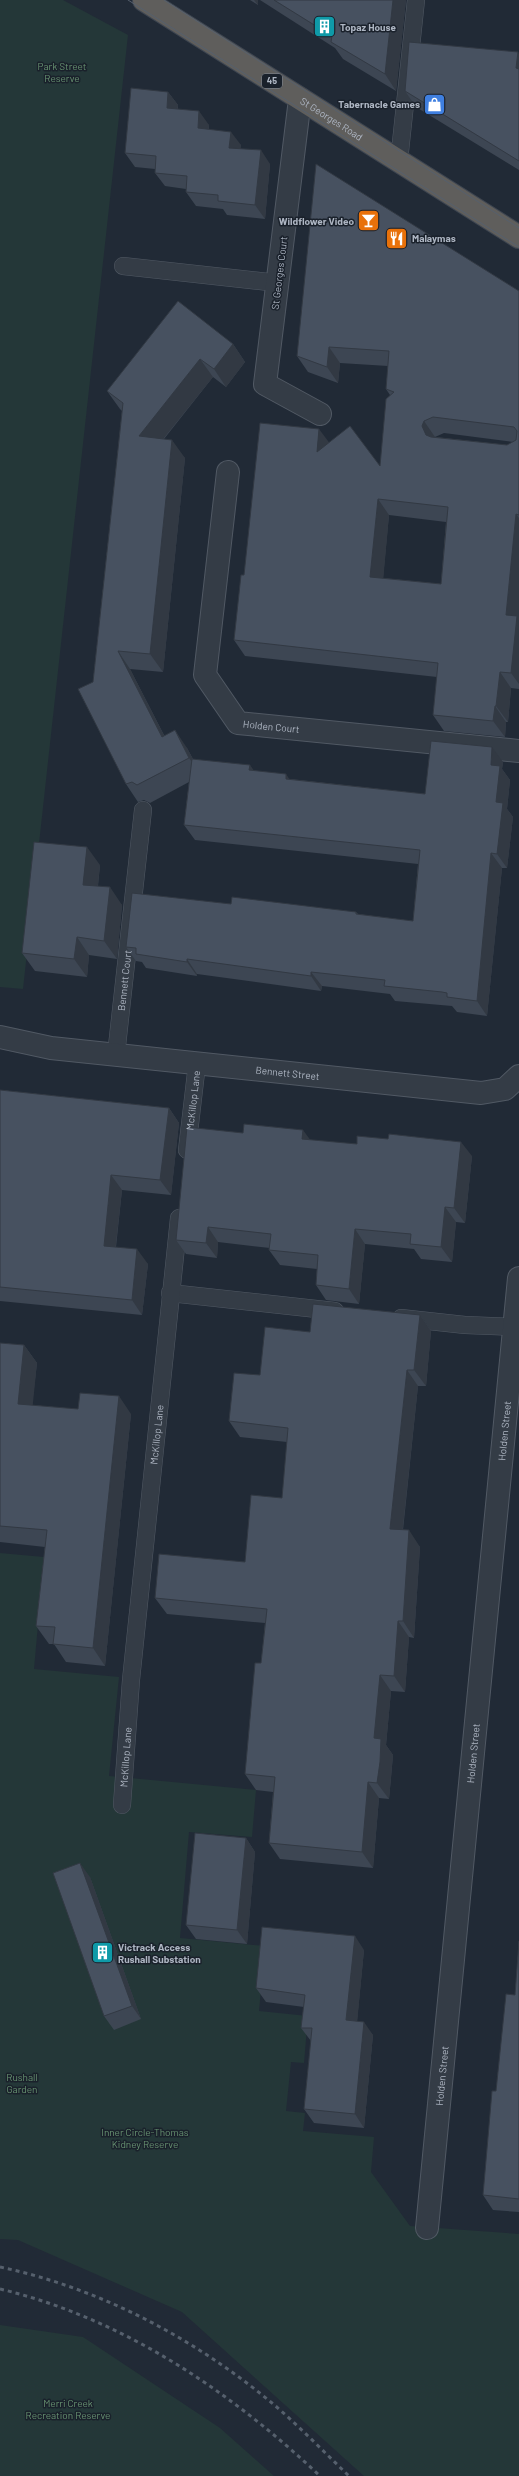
<svg xmlns="http://www.w3.org/2000/svg" width="519" height="2476" font-family="Barlow,sans-serif">
	<style>
		.green { fill: #243738 }
		.lines { fill: none; stroke-linecap: round; stroke-linejoin: round }
		.service-casing { stroke: #515964; stroke-width: 18 }
		.minor-casing { stroke: #515964; stroke-width: 24 }
		.tertiary-casing { stroke: #515964; stroke-width: 24 }
		.trunk-casing { stroke: #3e4651; stroke-width: 24 }
		.service { stroke: #343c46; stroke-width: 17 }
		.minor { stroke: #343c46; stroke-width: 22 }
		.tertiary { stroke: #343c46; stroke-width: 22 }
		.trunk { stroke: #5f5e5c; stroke-width: 22 }
		.tram { stroke: #56606d; stroke-width: 1 }
		.rail { stroke: #56606d; stroke-width: 3; stroke-dasharray: 4 4; stroke-linecap: butt }
		.wall { fill: #3d4653; fill-rule: evenodd }
		.shaded-wall { fill: #323943 }
		.building { fill: #475160; stroke: #323943; fill-rule: evenodd }
		.labels { text-anchor: middle; stroke-width: 3; stroke-linejoin: round; paint-order: stroke }
		.shield { fill: #1a212b; stroke: #828995; stroke-width: 1 }
		.shield-label { font-size: 9px; font-weight: bold; fill: #aeb6c3 }
		.poi-label { font-size: 10px; font-weight: bold; fill: #aeb6c3; stroke: #1a212b; text-anchor: start }
		.park-label { font-size: 10px; fill: #679271; stroke: #1a212b }
		.street-label { font-size: 10px; fill: #aeb6c3; stroke: #1a212b }
	</style>
	<rect width="100%" height="100%" fill="#212a36"/>
	<path class="green" d="M0 0H63L128 35 23 989 0 987Z
		M0 1553 44 1557 34 1669 119 1677 109 1776 256 1790 252 1837 189 1832 180 1938 265 1946 259 2011 308 2016 304 2063 291 2062 286 2111 305 2113 303 2131 374 2137 371 2172 410 2226 519 2234V2476H364L182 2312 18 2240 0 2239Z
		M0 2325 83 2337 220 2428 274 2476H0Z"/>
	<g class="lines">
		<defs>
			<g id="service">
				<path d="M399 161 416 0"/>
				<path d="M123 266 278 283"/>
				<path id="s1" d="M116 1055 143 810"/>
				<path id="s2" d="M187 1150 197 1064"/>
				<path d="M170 1293 335 1311"/>
				<path d="M401 1318 465 1325 515 1327"/>
				<path id="s3" d="M122 1805 131 1680 179 1218"/>
			</g>
			<g id="minor">
				<path d="M300 99 265 384 320 414"/>
				<path id="s4" d="M228 472 205 675 238 723 519 751"/>
				<path id="s5" d="M427 2228 519 1278"/>
			</g>
			<g id="tertiary">
				<path id="s6" d="M0 1037 51 1048 481 1093 505 1089 519 1076"/>
			</g>
			<g id="trunk">
				<path id="s7" d="M144 0 519 237"/>
			</g>
		</defs>
		<use href="#service" class="service-casing"/>
		<use href="#minor" class="minor-casing"/>
		<use href="#tertiary" class="tertiary-casing"/>
		<use href="#trunk" class="trunk-casing"/>
		<use href="#service" class="service"/>
		<use href="#minor" class="minor"/>
		<use href="#tertiary" class="tertiary"/>
		<use href="#trunk" class="trunk"/>
		<path class="tram" d="M128 0 519 247
			M164 0 519 228"/>
		<path class="rail" d="M0 2267C99 2288 194 2338 272 2403 299 2426 324 2452 349 2476
			M0 2289C122 2318 230 2391 320 2476"/>
	</g>
	<path class="wall" d="M250 0H258V5Z
		M260 0H406L396 91 343 59 335 48Z
		M519 54V170L416 107 405 91Z
		M168 92 178 105V109L209 125V129L241 145 240 149 270 164 265 219 227 215 223 209 196 206 186 192V189L165 186 155 173V169L135 167 125 153Z
		M519 291V689L511 688 508 722H506L505 737 444 731 433 715 437 677 245 656 234 640 244 575 329 443 380 466 390 395 386 389 388 366 340 363 338 383 308 372 297 356ZM444 433 513 442 507 445 435 437ZM389 515 446 522 441 584 383 578Z
		M233 344 245 362 226 387 213 377 164 439 185 458 163 672 130 669 164 735 187 748 193 759 254 771 290 779 425 794 503 762 502 769 510 780 507 809 513 817 507 868H502L487 1016 457 1012 452 1006 395 1001 390 994 322 986 321 991 197 974V976L146 968 142 962 136 961 126 947 231 904 356 912 358 914 413 921 418 864 195 840 184 825 189 782 150 803 144 800 138 802 126 784 93 682 122 411 120 409 107 391Z
		M100 865 98 886 122 905 117 959 89 955 87 977 35 971 22 953Z
		M0 1090 169 1108 179 1123 171 1195 122 1190 116 1247 148 1264 142 1315 0 1301Z
		M310 1140 472 1156 465 1223 456 1222 452 1262 421 1259 414 1249 365 1244 359 1304 326 1300 316 1285 317 1269 280 1265 269 1250 270 1248 218 1242 217 1258 186 1254 176 1240Z
		M420 1315 431 1331 426 1386H418L403 1530 420 1547 414 1638 409 1637 405 1692 391 1691 386 1745 393 1755 391 1778 389 1799 379 1798 373 1868 280 1859 269 1843 273 1792 256 1790 245 1774 261 1663 265 1623 167 1614 155 1598 245 1562 282 1498 287 1442 240 1437 229 1421 260 1375 310 1332Z
		M0 1343 24 1345 37 1363 32 1405 131 1414 105 1666 66 1662 54 1644H49L36 1626 45 1547 0 1542Z
		M246 1838 255 1852 247 1944 196 1939 186 1925Z
		M90 1877 141 2019 114 2030 104 2016Z
		M519 1941V2212L493 2210 483 2195 496 2091 515 1995Z
		M364 1950 357 2021 373 2035 364 2128 314 2123 304 2109 311 2041 301 2028 304 2007 266 2002 256 1988Z"/>
	<path class="shaded-wall" d="M254 0H258V5Z
		M393 0H406L396 91 385 74Z
		M518 52 519 54V73L516 68Z
		M168 92 178 105 176 122 167 108Z
		M199 111 209 125 208 142 198 128Z
		M231 132 241 145 239 161 229 148Z
		M261 150 270 164 265 219 255 205Z
		M233 344 245 362 226 387 214 369Z
		M329 347 340 363 338 383 327 367Z
		M200 359 213 377 151 454 139 436Z
		M424 421 435 437 433 442 426 435 422 426Z
		M319 429 331 445 317 452Z
		M172 440 185 458 163 672 150 654Z
		M378 499 389 515 382 593 370 577Z
		M516 514 519 518V684L511 673 506 615Z
		M118 651 130 669 174 755 162 737Z
		M500 672 511 688 508 722 496 706Z
		M495 706 506 722 505 737 493 721Z
		M175 730 187 748 202 776 189 758Z
		M492 747 503 762 502 769 510 780 507 809 513 817 507 868 497 854 496 802 491 765Z
		M250 765 260 779 249 770Z
		M286 774 296 789 286 779Z
		M87 847 100 865 96 902 83 885Z
		M491 853 502 868 487 1016 477 1001Z
		M110 887 122 905 117 959 104 941Z
		M77 937 89 955 87 977 74 959Z
		M187 959 197 974V976L187 962Z
		M311 972 322 986 321 991 311 976Z
		M169 1108 179 1123 171 1195 160 1180Z
		M303 1130 314 1145 302 1139Z
		M461 1142 472 1156 465 1223 454 1208Z
		M111 1175 122 1190 114 1261 104 1246Z
		M445 1207 456 1222 452 1262 441 1247Z
		M208 1227 218 1242 217 1258 206 1243Z
		M355 1229 365 1244 359 1304 349 1289Z
		M137 1249 148 1264 142 1315 132 1300Z
		M420 1315 431 1331 426 1386 414 1370Z
		M24 1345 37 1363 31 1422 18 1404Z
		M407 1370 418 1386 401 1545 390 1529Z
		M119 1396 131 1414 105 1666 93 1648Z
		M409 1530 420 1547 414 1638 403 1621Z
		M398 1621 409 1637 405 1692 394 1676Z
		M380 1675 391 1691 386 1745 393 1755 389 1799 377 1783 374 1738Z
		M368 1782 379 1798 373 1868 362 1852Z
		M246 1838 255 1852 247 1944 237 1930Z
		M80 1863 90 1877 141 2019 132 2006Z
		M355 1936 364 1950 356 2034 346 2020Z
		M364 2022 373 2035 364 2128 355 2114Z"/>
	<path class="building" d="M274 0H393L385 74 331 42 332 36Z
		M409 42 518 52 516 68 519 69V161L405 91Z
		M131 88 168 92 167 108 199 111 198 128 231 132 229 148 261 150 255 205 218 201V195L186 192 187 176 155 173 156 156 125 153Z
		M316 164 519 291V515L516 514 506 615 517 616 511 673 500 672 496 706H495L493 721 433 715 438 663 234 640 241 575H244L260 423 319 429 317 452 350 426 380 466 386 399 394 392 386 389 389 351 329 347 327 367 297 356ZM433 417 514 427 517 431 516 440 507 445 431 437 426 435 422 426 424 421ZM378 499 448 507 441 584 370 577Z
		M178 301 233 344 214 369 200 359 139 436 172 440 150 654 118 651 162 737 175 730 189 758 137 785 132 782 126 784 78 689 93 682 123 403 107 391Z
		M431 741 492 747 491 765 500 766 496 802 503 803 497 854 491 853 477 1001 447 997V993L442 992 384 986 385 980 311 972V976L187 959V962L136 954V948L126 947 132 893 231 904 232 897 356 912V914L413 921 420 850 184 825 192 759 250 765 249 770 286 774V779L425 794Z
		M34 842 87 847 83 885 110 887 104 941 77 937 74 959 22 953Z
		M0 1090 169 1108 160 1180 111 1175 104 1246 137 1249 132 1300 0 1287Z
		M244 1124 303 1130 302 1139 357 1144V1136L388 1139 389 1134 461 1142 454 1208 445 1207 441 1247 410 1244 411 1234 355 1229 349 1289 316 1285 318 1255 269 1250 271 1234 208 1227 206 1243 176 1240 187 1127 243 1133Z
		M313 1304 420 1315 414 1370H407L390 1529 409 1530 403 1621H398L394 1676 380 1675 374 1738 381 1739 380 1762 377 1783 368 1782 362 1852 269 1843 275 1777 245 1774 255 1663H261L267 1609 155 1598 159 1554 245 1562 251 1495 282 1498 288 1428 229 1421 234 1373 260 1375 265 1327 310 1332Z
		M0 1343 24 1345 18 1404 78 1409 80 1393 119 1396 93 1648 53 1644 55 1627 36 1626 47 1530 0 1526Z
		M195 1833 246 1838 237 1930 186 1925Z
		M80 1863 132 2006 104 2016 53 1873Z
		M262 1927 355 1936 346 2020 364 2022 355 2114 304 2109 312 2028H301L305 1995 256 1988Z
		M519 1941V2199L483 2195 492 2091H496L506 1994 515 1995Z"/>
	<defs>
		<symbol id="building-square" viewBox="-11 -11 22 22"><rect x="-9" y="-9" width="18" height="18" rx="4" fill="#0f9aa8" stroke="#1a212b"/><path d="M-4-6H4V6H1V3H-1V6H-4ZM-2.5-4.3h1.7v1.8h-1.7ZM.8-4.3h1.7v1.8H.8ZM-2.5-1h1.7V.8h-1.7ZM.8-1h1.7V.8H.8Z" fill="#fff"/></symbol>
		<symbol id="shop-square" viewBox="-11 -11 22 22"><rect x="-9" y="-9" width="18" height="18" rx="4" fill="#3f7fe0" stroke="#1a212b"/><path d="M-5-2.5h2.3a2.7 3.5 0 0 1 5.4 0H5L5.5 6h-11ZM-1.5-2.5h3a1.5 2.3 0 0 0-3 0Z" fill="#fff"/></symbol>
		<symbol id="bar-square" viewBox="-11 -11 22 22"><rect x="-9" y="-9" width="18" height="18" rx="4" fill="#e8710a" stroke="#1a212b"/><path d="M-6-5H6L.8 .8V4.5H3.5V6h-7V4.5H-.8V.8Z" fill="#fff"/></symbol>
		<symbol id="restaurant-square" viewBox="-11 -11 22 22"><rect x="-9" y="-9" width="18" height="18" rx="4" fill="#e8710a" stroke="#1a212b"/><path d="M-5-6h1v4h1v-4h1v4h1v-4h1v5L-1.5 .5V6h-2V.5L-5-1ZM5-6V6H3V1.5H1.5Q1.5-4 5-6Z" fill="#fff"/></symbol>
	</defs>
	<g fill-rule="evenodd">
		<use href="#building-square" x="312" y="14" width="25" height="25"/>
		<use href="#shop-square" x="422" y="92" width="25" height="25"/>
		<use href="#bar-square" x="356" y="208" width="25" height="25"/>
		<use href="#restaurant-square" x="384" y="226" width="25" height="25"/>
		<use href="#building-square" x="90" y="1940" width="25" height="25"/>
	</g>
	<g class="labels">
		<rect class="shield" x="262" y="74" width="20" height="14" rx="3"/>
		<g class="shield-label">
			<text x="272" y="84">45</text>
		</g>
		<g class="poi-label">
			<text x="340" y="31">Topaz House</text>
			<text x="420" y="108" text-anchor="end">Tabernacle Games</text>
			<text x="354" y="225" text-anchor="end">Wildflower Video</text>
			<text x="412" y="242">Malaymas</text>
			<text x="118" y="1951">Victrack Access<tspan x="118" dy="12">Rushall Substation</tspan></text>
		</g>
		<g class="park-label">
			<text x="62" y="70">Park Street<tspan x="62" dy="12">Reserve</tspan></text>
			<text x="22" y="2081">Rushall<tspan x="22" dy="12">Garden</tspan></text>
			<text x="145" y="2136">Inner Circle-Thomas<tspan x="145" dy="12">Kidney Reserve</tspan></text>
			<text x="68" y="2407">Merri Creek<tspan x="68" dy="12">Recreation Reserve</tspan></text>
		</g>
		<g class="street-label">
			<text dy="4" stroke="none"><textPath href="#s7" startOffset="222">St Georges Road</textPath></text>
			<text transform="translate(279 273) rotate(-83)" y="4">St Georges Court</text>
			<text dy="4" stroke="none"><textPath href="#s4" startOffset="296">Holden Court</textPath></text>
			<text dy="4" stroke="none"><textPath href="#s1" startOffset="75">Bennett Court</textPath></text>
			<text dy="4" stroke="none"><textPath href="#s6" startOffset="290">Bennett Street</textPath></text>
			<text dy="4" stroke="none"><textPath href="#s2" startOffset="50">McKillop Lane</textPath></text>
			<text dy="4" stroke="none"><textPath href="#s5" startOffset="801">Holden Street</textPath></text>
			<text dy="4" stroke="none"><textPath href="#s3" startOffset="372">McKillop Lane</textPath></text>
			<text dy="4" stroke="none"><textPath href="#s5" startOffset="477">Holden Street</textPath></text>
			<text dy="4" stroke="none"><textPath href="#s3" startOffset="48">McKillop Lane</textPath></text>
			<text dy="4" stroke="none"><textPath href="#s5" startOffset="153">Holden Street</textPath></text>
		</g>
	</g>
</svg>
